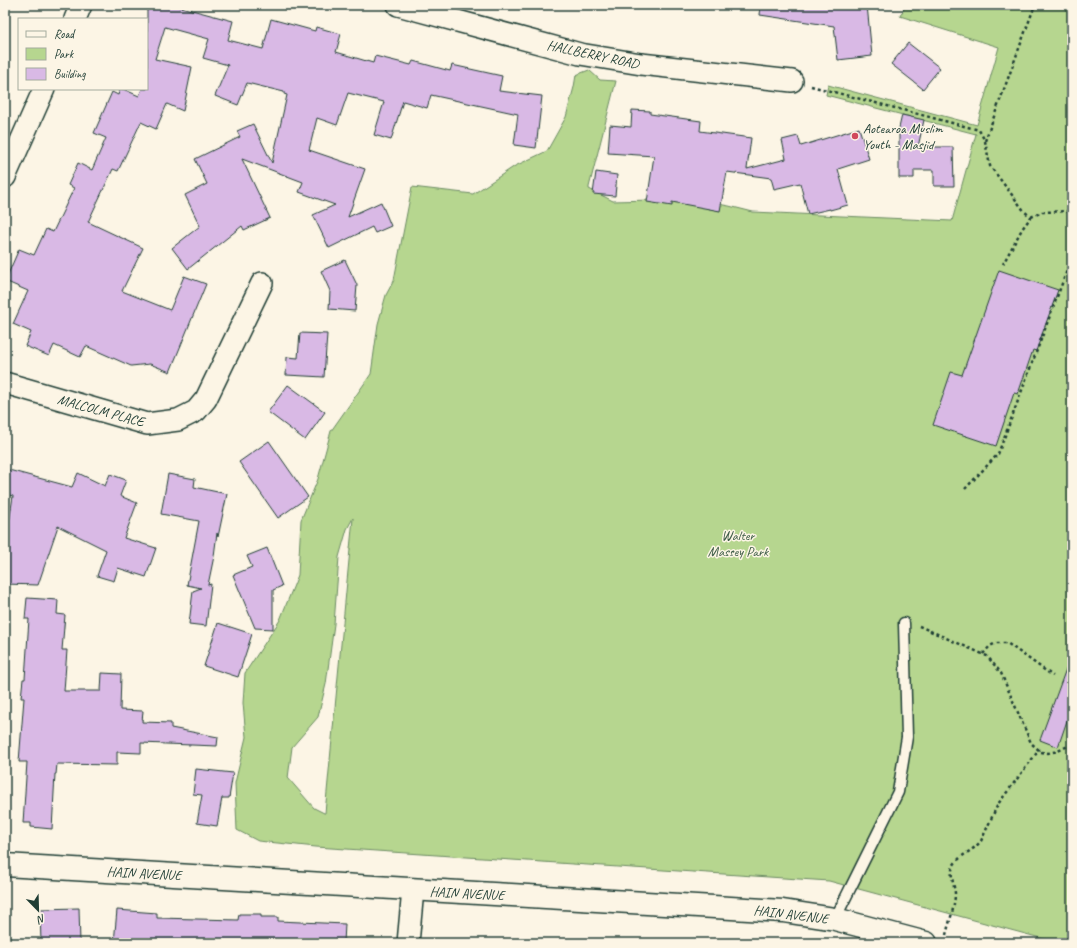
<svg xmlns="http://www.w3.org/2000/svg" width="1077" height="948" font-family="Caveat,sans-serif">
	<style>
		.green { fill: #b6d68f; stroke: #6a8a62; fill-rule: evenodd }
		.building { fill: #d9b9e5; stroke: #1f3d34 }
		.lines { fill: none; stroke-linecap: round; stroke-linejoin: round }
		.lane-casing { stroke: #1f3d34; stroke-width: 13 }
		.street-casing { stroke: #1f3d34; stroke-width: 24 }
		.secondary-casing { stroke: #1f3d34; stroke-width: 25 }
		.path { stroke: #1f3d34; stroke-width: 2.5; stroke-dasharray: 3 3; stroke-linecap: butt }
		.lane { stroke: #fcf5e5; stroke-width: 10 }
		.street { stroke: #fcf5e5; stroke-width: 21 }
		.secondary { stroke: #fcf5e5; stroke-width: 22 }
		.poi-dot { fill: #d1495b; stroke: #fcf5e5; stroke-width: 1.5 }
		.labels { text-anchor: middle; stroke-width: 3; stroke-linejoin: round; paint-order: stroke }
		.street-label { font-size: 14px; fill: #1f3d34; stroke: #fcf5e5 }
		.poi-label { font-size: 14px; fill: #1f3d34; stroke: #fcf5e5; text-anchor: start }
		.park-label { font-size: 14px; fill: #3d5c46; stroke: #fcf5e5 }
	</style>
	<rect width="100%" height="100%" fill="#fcf5e5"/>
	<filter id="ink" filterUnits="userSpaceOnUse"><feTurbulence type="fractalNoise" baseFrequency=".025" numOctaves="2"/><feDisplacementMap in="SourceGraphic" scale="8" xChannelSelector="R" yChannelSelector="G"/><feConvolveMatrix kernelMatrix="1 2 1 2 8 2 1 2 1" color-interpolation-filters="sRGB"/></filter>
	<g filter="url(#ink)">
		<path class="green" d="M906 5H1072V943H1059L829 881 316 847 258 841 237 830 235 783 246 737 243 703 245 673 280 620 298 575 301 520 318 479 331 431 371 374 378 324 386 295 394 280 412 187 473 194 515 166 547 151 566 117 574 87 576 75 589 70 600 80 616 81 589 187V189L613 201 691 199 729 206 753 212 952 221 976 134 826 95 828 85 977 125 999 47 900 16ZM353 518 325 813H324L314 808 288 778 292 747 318 717 326 684 334 624 339 557 347 529Z"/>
		<path class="building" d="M147 5H173L233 21 228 40 263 49 271 19 315 31 316 27 341 34 336 52 373 63 375 56 411 65 413 61 450 71 452 65 502 76 499 91 542 96 536 148 514 145 518 114 431 95 427 108 403 101 391 140 374 135 384 102 348 93 337 125 317 118 309 150 365 169 348 217 381 202 391 226 375 233 372 227 329 248 313 215 335 205 299 192 303 182 242 159 270 218 244 230 242 226 188 269 172 248 200 226 185 195 207 184 195 159 240 137 237 131 253 124 272 163 287 95 284 94V92L247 83 238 105 215 96 228 65 203 58 209 39 165 27 155 59 192 67 183 111 167 104 156 129 141 122 118 171 113 169 88 222 143 248 122 291 170 310 184 276 206 284 170 372 150 364 131 366 86 346 80 357 54 345 49 356 25 346 31 332 13 324 28 291 5 281 19 249 34 255 46 229 53 232 74 188 68 185 78 163 92 170 106 138 94 133 112 92 118 95 120 89H123L139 96 142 89H147Z
			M761 5H867L872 56 838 60 834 26 760 15Z
			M908 43 940 68 923 89 891 64Z
			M632 110 650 111V114L701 121 700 131 751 138 747 169 786 159 782 140 798 136 801 146 859 128 869 159 838 169 848 205 830 210V209L808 214 800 183 774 189 771 178 727 172 720 211 672 202V206L647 202 654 156 608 153 610 125 631 127Z
			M902 115 924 120 918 147H953L954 186H934V170H914V178H899V128Z
			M596 172 617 175 615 196 593 194Z
			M345 260 357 285 355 311 329 309 330 291 321 271Z
			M999 270 1058 290 1036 351 1033 350 1018 394 1014 393 996 446 933 425 951 372 962 375Z
			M300 333 327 334 324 377 286 375 287 357 298 358Z
			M288 385 325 412 305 440 268 412Z
			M269 441 308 497 278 518 239 462Z
			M5 469 72 487 78 473 105 486 110 474 126 480 120 496 137 503 124 538 156 548 146 577 118 568 114 581 97 576 106 550 58 526 38 585 5 584V550L13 496 5 494Z
			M168 474 195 479 194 487 227 494 218 537 217 533 214 556 208 585 211 584 206 626 189 624 193 591 201 588 187 585 199 521 161 514Z
			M267 548 282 586 273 590V629L255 628 233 575 252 567 247 556Z
			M27 598 58 600 57 614 65 615 62 650H67L64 691H101L102 673 121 674 120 710 143 711 142 722 171 723V728L218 737 217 746 141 743V753L117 752V765L57 764 56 774H55L52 829 31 827V823H23L27 762H19L24 698H21L23 679H25L29 619H25Z
			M218 623 252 634 238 677 204 666Z
			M1070 658H1072V706L1058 747 1040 740Z
			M196 769 233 773 229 798H222L217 826 197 823 202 795 193 794Z
			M79 908 80 943H41L40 909Z
			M117 910 157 913V918L238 920 239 914H261V917H278V921L345 924 344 943H114Z"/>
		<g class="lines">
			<defs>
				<path id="lane" d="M835 919 898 792 907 737 904 623"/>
				<path id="street" d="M398 5 580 54 641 64 792 81
					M75 19 81 5
					M5 177 44 89
					M5 383 147 424 178 420 196 411 206 399 262 283
					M408 943 413 890"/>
				<path id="secondary" d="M5 865 783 911 835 919 926 943"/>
			</defs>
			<use href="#lane" class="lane-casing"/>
			<use href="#street" class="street-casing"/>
			<use href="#secondary" class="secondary-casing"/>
			<path class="path" d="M811 86 979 130 985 141 990 166 1025 212 1031 217 1022 229 1003 264
				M985 141 1035 5
				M1031 217 1042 212 1072 211
				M965 489 998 454 1072 257
				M919 626 987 656 1001 673 1031 743 1041 752 1048 753 1058 751 1072 744
				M983 654 990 646 996 643H1007L1053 676
				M946 935C949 922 955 907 955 893 954 882 947 871 957 861 964 853 974 850 981 841L998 804 1039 750"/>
			<use href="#lane" class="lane"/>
			<use href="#street" class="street"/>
			<use href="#secondary" class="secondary"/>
		</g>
	</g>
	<circle class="poi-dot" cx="855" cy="136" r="4"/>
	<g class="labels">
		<g class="street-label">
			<text transform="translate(593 54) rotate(12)" y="5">HALLBERRY ROAD</text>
			<text transform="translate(101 410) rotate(15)" y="5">MALCOLM PLACE</text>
			<text transform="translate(144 873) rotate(3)" y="5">HAIN AVENUE</text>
			<text transform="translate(467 893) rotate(3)" y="5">HAIN AVENUE</text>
			<text transform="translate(791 914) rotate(7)" y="5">HAIN AVENUE</text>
		</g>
		<g class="poi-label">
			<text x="863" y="133">Aotearoa Muslim<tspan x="863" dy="16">Youth - Masjid</tspan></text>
		</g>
		<g class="park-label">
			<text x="738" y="540">Walter<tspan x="738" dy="16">Massey Park</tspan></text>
		</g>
	</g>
	<rect width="1077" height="948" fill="none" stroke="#fcf5e5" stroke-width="20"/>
	<rect x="10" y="10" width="1057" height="928" fill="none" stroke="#1f3d34" stroke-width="1.5" filter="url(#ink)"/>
	<rect x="18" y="18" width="130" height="72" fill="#fcf5e5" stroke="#a4ab9e"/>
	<rect x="26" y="31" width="20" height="6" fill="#fcf5e5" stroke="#a4ab9e"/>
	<text x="54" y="38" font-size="12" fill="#1f3d34">Road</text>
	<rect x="26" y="48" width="20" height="12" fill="#b6d68f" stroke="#a4ab9e"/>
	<text x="54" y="58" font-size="12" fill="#1f3d34">Park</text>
	<rect x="26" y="68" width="20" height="12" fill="#d9b9e5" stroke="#a4ab9e"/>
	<text x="54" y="78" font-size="12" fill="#1f3d34">Building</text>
	<g transform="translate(38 910) rotate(157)" stroke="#fcf5e5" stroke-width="3" paint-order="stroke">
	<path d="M0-3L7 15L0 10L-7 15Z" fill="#1f3d34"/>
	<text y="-6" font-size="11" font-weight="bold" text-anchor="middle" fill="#1f3d34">N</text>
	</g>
</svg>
